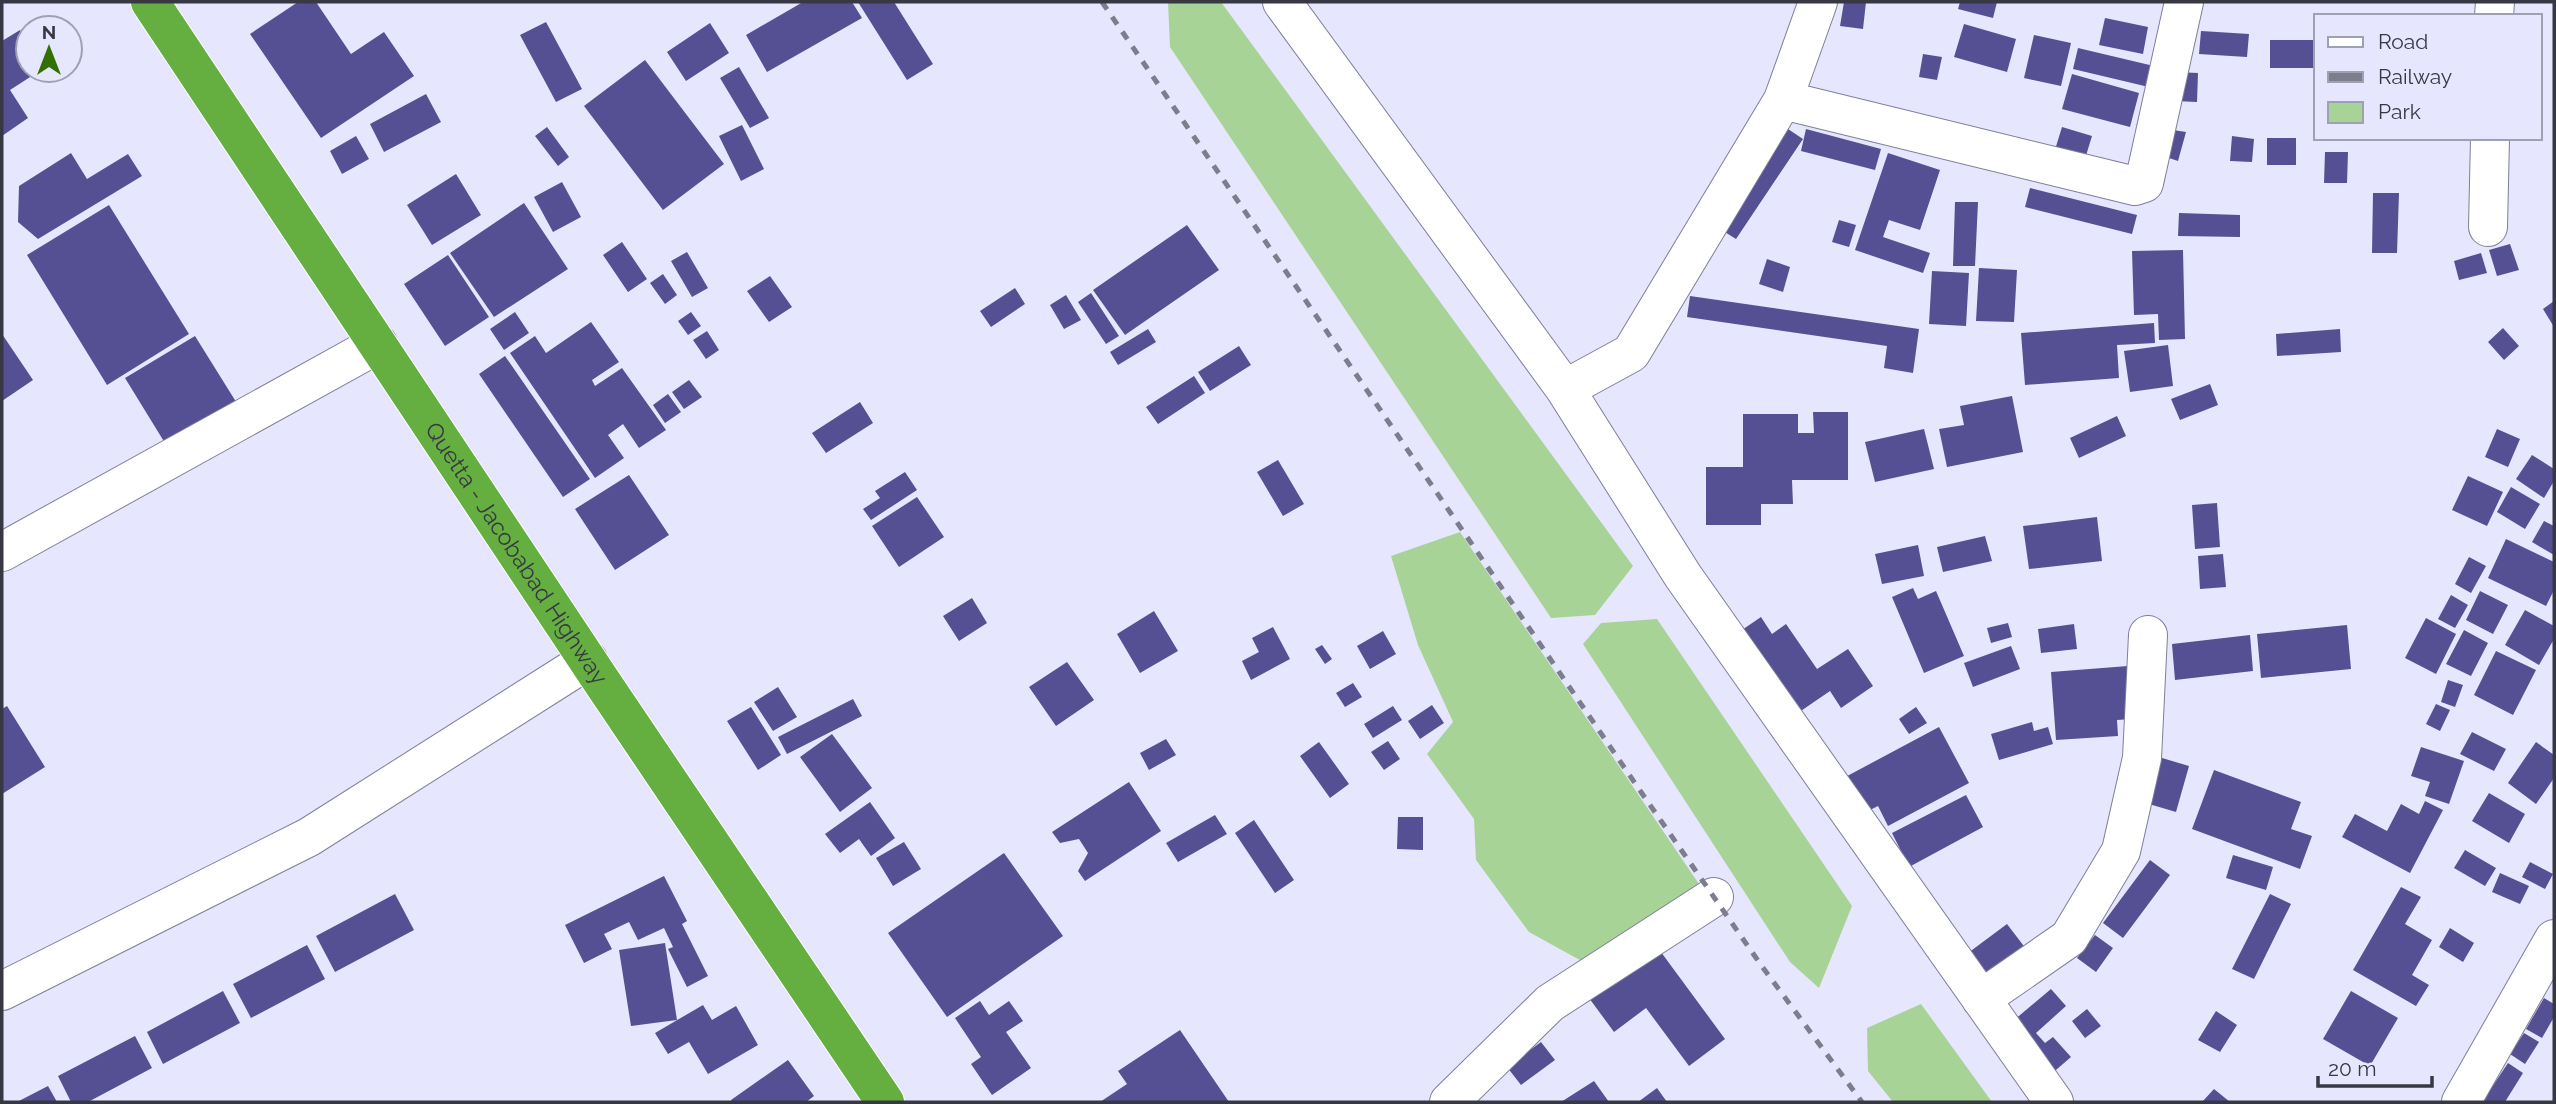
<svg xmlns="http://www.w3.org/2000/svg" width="2556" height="1104" font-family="Raleway,sans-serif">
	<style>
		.green { fill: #a8d397 }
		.building { fill: #545093 }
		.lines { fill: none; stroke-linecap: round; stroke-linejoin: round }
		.street-casing { stroke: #7e7f99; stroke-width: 40 }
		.highway-casing { stroke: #fff; stroke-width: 40 }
		.street { stroke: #fff; stroke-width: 38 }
		.highway { stroke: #65ae40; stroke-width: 38 }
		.rail { stroke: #7c7d8d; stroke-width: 5; stroke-dasharray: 9 9; stroke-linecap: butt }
		.labels { text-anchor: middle; stroke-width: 7; stroke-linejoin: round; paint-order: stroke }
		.street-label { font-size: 23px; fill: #373843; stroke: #e6e6fe }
	</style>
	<rect width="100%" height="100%" fill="#e6e6fe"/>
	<path class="green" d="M1168 2H1221L1633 566 1595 615 1551 618 1170 47Z
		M1460 532 1701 887 1587 964 1529 932 1476 860 1474 819 1427 754 1453 722 1418 645 1391 556Z
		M1657 619 1852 906 1819 988 1790 962 1583 644 1601 623Z
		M1921 1004 1992 1102H1893L1868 1071 1867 1028Z"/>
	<path class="building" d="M298 2H316L351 54 384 32 414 76 321 138 250 34Z
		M803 2H852L862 18 767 72 746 35Z
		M858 2H894L933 64 907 80Z
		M1844 2H1866L1863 29 1840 26Z
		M1960 2H1997L1993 18 1958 9Z
		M2105 18 2148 27 2143 54 2099 45Z
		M546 22 582 89 556 102 520 35Z
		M710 23 729 53 686 81 667 52Z
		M1964 24 2016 39 2007 72 1954 57Z
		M20 30 28 42V70H41L10 90 28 118 2 136V41Z
		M2201 31 2249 34 2247 57 2199 54Z
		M2034 35 2071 43 2061 86 2024 78Z
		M2270 40H2316V68H2270Z
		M2078 48 2158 67 2153 88 2073 69Z
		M1923 54 1942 57 1937 80 1919 77Z
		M645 60 724 164 663 210 584 106Z
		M739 67 769 118 750 128 720 78Z
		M2176 72 2198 73 2197 102 2175 101Z
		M2072 74 2139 93 2130 127 2062 109Z
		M426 94 441 122 384 152 370 124Z
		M742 125 764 169 741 181 719 136Z
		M547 127 569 157 558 166 535 136Z
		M2062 127 2092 136 2084 162 2054 153Z
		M1788 129 1803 139 1736 239 1720 229Z
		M1806 129 1881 149 1875 170 1801 151Z
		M2173 130 2186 132 2178 161 2166 157Z
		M356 136 369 159 342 174 330 151Z
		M2232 136 2254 139 2252 162 2230 161Z
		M2267 138H2296V165H2267Z
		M2325 152H2348L2347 183H2324Z
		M71 153 87 179 128 154 142 176 38 239 18 222 19 186Z
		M1888 153 1940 170 1920 230 1889 220 1883 237 1930 253 1923 273 1855 250Z
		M456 174 481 215 432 245 407 205Z
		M562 182 581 217 553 232 534 197Z
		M2030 188 2137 215 2132 234 2025 207Z
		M2373 193H2399L2397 253H2372Z
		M1955 202H1978L1975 266H1953Z
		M524 203 568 269 494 317 450 253Z
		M109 205 189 334 107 385 27 255Z
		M2179 213 2240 215V237L2178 236Z
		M1839 220 1856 225 1849 247 1832 242Z
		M1187 225 1219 270 1125 335 1093 290Z
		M622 242 647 279 628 292 603 255Z
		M2510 244 2519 270 2497 276 2489 250Z
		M2183 250 2185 339 2159 340 2158 314 2134 315 2132 251Z
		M687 252 708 288 692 297 671 261Z
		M2481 253 2487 273 2459 280 2454 261Z
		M448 255 489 317 445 346 404 284Z
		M1767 259 1790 267 1783 292 1759 284Z
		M1979 268 2017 270 2014 322 1976 321Z
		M1932 271 1969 273 1966 326 1929 324Z
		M663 274 677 295 665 304 650 283Z
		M770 276 792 307 769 322 747 291Z
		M1015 288 1025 304 991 327 980 311Z
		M1091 293 1119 336 1106 344 1078 302Z
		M1066 295 1081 320 1064 329 1050 305Z
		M1690 296 1919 329 1913 373 1884 368 1887 346 1687 317Z
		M2554 301V327L2543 309Z
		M515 312 529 333 504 350 490 329Z
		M691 312 701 326 688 335 678 321Z
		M591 322 619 362 592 380 595 386 622 368 666 430 639 448 623 424 608 435 624 458 595 478 510 353 535 336 546 353Z
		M2154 323 2155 343 2117 345 2119 378 2025 385 2021 333Z
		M2503 328 2519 346 2504 360 2488 342Z
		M1148 329 1156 342 1118 365 1110 352Z
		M2340 329 2341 352 2277 356 2276 334Z
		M707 331 719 350 706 359 693 340Z
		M2 334 33 380 2 401Z
		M195 336 238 405 168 448 125 378Z
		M2168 345 2173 386 2130 392 2124 351Z
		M1239 346 1251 365 1210 391 1198 372Z
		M505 356 590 479 563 497 479 374Z
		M1194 376 1205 393 1158 424 1146 407Z
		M689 380 702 397 684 409 672 392Z
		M2210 384 2218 405 2180 420 2171 399Z
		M668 394 681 412 665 423 653 405Z
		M2012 396 2023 452 1947 467 1939 429 1964 425 1960 406Z
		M860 402 873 423 826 453 812 433Z
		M1813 412H1848V480H1792L1793 504H1761V525H1706V467H1743V414H1798V433H1814Z
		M2117 416 2126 436 2079 458 2070 438Z
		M1924 429 1934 469 1875 482 1865 442Z
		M2497 429 2520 439 2508 467 2485 457Z
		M2532 455 2554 469V481L2544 498 2516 479Z
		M1278 460 1304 504 1283 516 1257 472Z
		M905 472 917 490 871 520 863 509 880 498 875 491Z
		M629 475 669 535 615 570 575 509Z
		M2468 476 2503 492 2487 526 2452 510Z
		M2511 487 2540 504 2525 529 2497 512Z
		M917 497 944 537 899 567 872 526Z
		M2217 503 2220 547 2195 549 2192 505Z
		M2097 517 2102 561 2029 569 2023 526Z
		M2544 521 2554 526V555L2532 542Z
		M1985 536 1992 561 1943 572 1937 547Z
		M2506 539 2554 562V590L2546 606 2488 578Z
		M1918 545 1924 576 1882 584 1875 554Z
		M2223 554 2226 587 2200 589 2198 556Z
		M2469 557 2486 566 2471 593 2455 584Z
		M1913 588 1918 599 1936 591 1964 656 1924 673 1892 597Z
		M2480 591 2508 605 2493 634 2466 620Z
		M2451 595 2468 605 2455 628 2438 619Z
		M972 598 987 623 959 641 943 616Z
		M2525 610 2554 626V639L2539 665 2505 645Z
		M1154 611 1178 651 1140 673 1117 634Z
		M1761 617 1772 634 1786 624 1817 669 1848 649 1873 686 1841 708 1830 691 1795 715 1739 632Z
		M2426 618 2456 634 2436 674 2405 658Z
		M2008 623 2012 637 1991 643 1987 628Z
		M2074 624 2077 649 2041 653 2038 629Z
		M2347 625 2351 669 2261 678 2257 634Z
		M1273 627 1290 659 1251 680 1242 661 1259 652 1252 638Z
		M2464 630 2488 643 2471 676 2446 664Z
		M1383 631 1396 654 1370 669 1357 646Z
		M2250 635 2253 671 2175 680 2172 644Z
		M1322 645 1332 659 1325 664 1315 649Z
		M2011 646 2020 669 1973 687 1964 663Z
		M2496 651 2536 670 2513 715 2474 695Z
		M1067 662 1094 700 1056 726 1029 687Z
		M2128 666 2132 719 2117 720 2118 736 2056 740 2051 672Z
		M2448 680 2463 685 2455 707 2441 702Z
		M1353 683 1362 697 1345 707 1336 693Z
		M778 687 797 717 773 731 754 702Z
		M853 699 862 716 787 754 778 737Z
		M2436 704 2450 710 2440 731 2426 724Z
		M1432 705 1444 723 1420 739 1408 721Z
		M7 706 45 767 2 794V709Z
		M1393 706 1402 720 1373 738 1364 724Z
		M751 707 781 755 758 770 727 721Z
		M1916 707 1927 723 1909 734 1899 719Z
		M2032 722 2034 731 2048 727 2053 744 1999 760 1991 734Z
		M1939 727 1969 783 1888 826 1878 806 1856 817 1836 782Z
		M2472 732 2506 749 2494 771 2460 754Z
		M832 734 872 788 840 812 800 757Z
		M1166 739 1176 755 1149 770 1140 753Z
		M1388 741 1400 759 1384 770 1371 752Z
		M1319 742 1349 784 1330 798 1300 756Z
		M2536 742 2554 755V778L2536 804 2508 783Z
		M2421 747 2464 761 2449 804 2425 796 2430 782 2411 776Z
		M2162 758 2189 766 2176 812 2149 804Z
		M2214 770 2301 802 2291 829 2312 836 2300 869 2192 829Z
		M1129 782 1161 831 1085 881 1078 871 1088 853 1079 839 1060 843 1052 832Z
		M2489 793 2525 814 2509 843 2472 821Z
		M1966 795 1983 827 1909 867 1892 833Z
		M2425 801 2443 810 2410 873 2342 837 2355 814 2387 831 2401 804 2419 814Z
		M870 802 895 838 871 856 859 839 840 853 825 834Z
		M1215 815 1227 834 1178 862 1166 843Z
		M1398 817H1423V850L1397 849Z
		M1254 820 1294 880 1275 893 1235 833Z
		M904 842 921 869 893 886 876 858Z
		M2465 850 2496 868 2485 886 2454 868Z
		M1004 853 1063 936 947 1017 888 933Z
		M2233 855 2273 867 2266 890 2226 878Z
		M2150 860 2170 875 2123 938 2103 923Z
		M2530 862 2553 874 2545 889 2522 877Z
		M2500 873 2529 886 2520 904 2492 892Z
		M664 876 687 921 682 924 708 976 687 987 668 949 673 947 664 928 638 940 629 922 604 934 612 949 584 963 565 925Z
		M2401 887 2421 897 2405 924 2432 940 2412 975 2429 985 2416 1006 2353 970Z
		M395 894 414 930 335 972 316 936Z
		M2270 894 2291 904 2254 979 2232 969Z
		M2007 924 2033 958 1994 987 1968 953Z
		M2450 928 2474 943 2463 962 2439 947Z
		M2095 935 2113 948 2096 972 2077 958Z
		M665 943 677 1020 631 1026 619 950Z
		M307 945 325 979 251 1018 233 984Z
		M1658 948 1725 1039 1689 1066 1646 1008 1614 1032 1589 998Z
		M2051 989 2066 1006 2036 1033 2045 1043 2053 1037 2071 1057 2049 1076 2007 1026Z
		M223 991 240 1023 163 1064 147 1032Z
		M2351 991 2398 1018 2370 1066 2323 1039Z
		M2544 998 2554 1004V1017L2542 1038 2526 1029Z
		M980 1001 989 1015 1009 1001 1023 1021 1006 1032 1031 1068 992 1095 971 1064 981 1057 955 1018Z
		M703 1005 712 1020 736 1006 758 1045 708 1074 689 1042 668 1054 655 1033Z
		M2087 1009 2101 1026 2085 1038 2072 1021Z
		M2216 1011 2237 1025 2220 1052 2198 1040Z
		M1180 1030 1229 1102H1100L1127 1084 1118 1071Z
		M2524 1033 2539 1042 2525 1064 2510 1054Z
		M135 1036 152 1068 88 1102H71L58 1076Z
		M1541 1042 1555 1060 1521 1085 1507 1067Z
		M788 1060 814 1096 806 1102H732L731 1100Z
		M2508 1063 2523 1073 2505 1102H2482Z
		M1594 1081 1609 1102H1561Z
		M48 1086 57 1102H17Z
		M1657 1088 1667 1102H1638Z
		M2214 1089 2230 1102H2202Z"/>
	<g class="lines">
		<defs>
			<path id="street" d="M1282 2 1565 389 1683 576 2054 1102
				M2494 16 2495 2
				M1783 100 2135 186 2144 183 2184 2
				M2488 227 2490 138
				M1565 389 1631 353 1783 100 1818 2
				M2 552 378 344
				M2 991 309 837 588 660
				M1981 999 2069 938 2121 851 2142 758 2148 635
				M1449 1102 1550 1003 1714 897
				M2461 1102 2554 939"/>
			<g id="highway">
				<path id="s1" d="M150 2 602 682 885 1102"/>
			</g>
		</defs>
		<use href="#street" class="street-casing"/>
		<use href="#highway" class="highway-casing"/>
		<use href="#street" class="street"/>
		<use href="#highway" class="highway"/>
		<path class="rail" d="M1102 2 1641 792 1761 965 1862 1102"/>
	</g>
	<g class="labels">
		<g class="street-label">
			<text dy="8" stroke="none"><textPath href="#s1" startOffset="662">Quetta - Jacobabad Highway</textPath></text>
		</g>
	</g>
	<rect width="2556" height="1104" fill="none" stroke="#373843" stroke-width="7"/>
	<rect x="2314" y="14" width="228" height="126" fill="#e6e6fe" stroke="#a0a0b3" stroke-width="2"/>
	<rect x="2328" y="37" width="35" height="10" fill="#ffffff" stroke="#a0a0b3" stroke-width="2"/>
	<text x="2378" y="49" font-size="21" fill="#373843">Road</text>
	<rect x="2328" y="72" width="35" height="10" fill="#7c7d8d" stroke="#a0a0b3" stroke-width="2"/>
	<text x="2378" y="84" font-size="21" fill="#373843">Railway</text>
	<rect x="2328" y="102" width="35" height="21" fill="#a8d397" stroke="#a0a0b3" stroke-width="2"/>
	<text x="2378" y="119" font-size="21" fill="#373843">Park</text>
	<g transform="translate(49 49)"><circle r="33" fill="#e6e6fe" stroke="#a0a0b3" stroke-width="2"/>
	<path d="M0-5L12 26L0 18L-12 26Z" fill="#327005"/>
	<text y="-10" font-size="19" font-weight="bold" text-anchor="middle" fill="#373843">N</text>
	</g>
	<path d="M2318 1076v10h114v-10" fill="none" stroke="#373843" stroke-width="3.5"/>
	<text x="2328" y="1076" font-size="21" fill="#373843" stroke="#e6e6fe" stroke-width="5" paint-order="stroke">20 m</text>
</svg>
